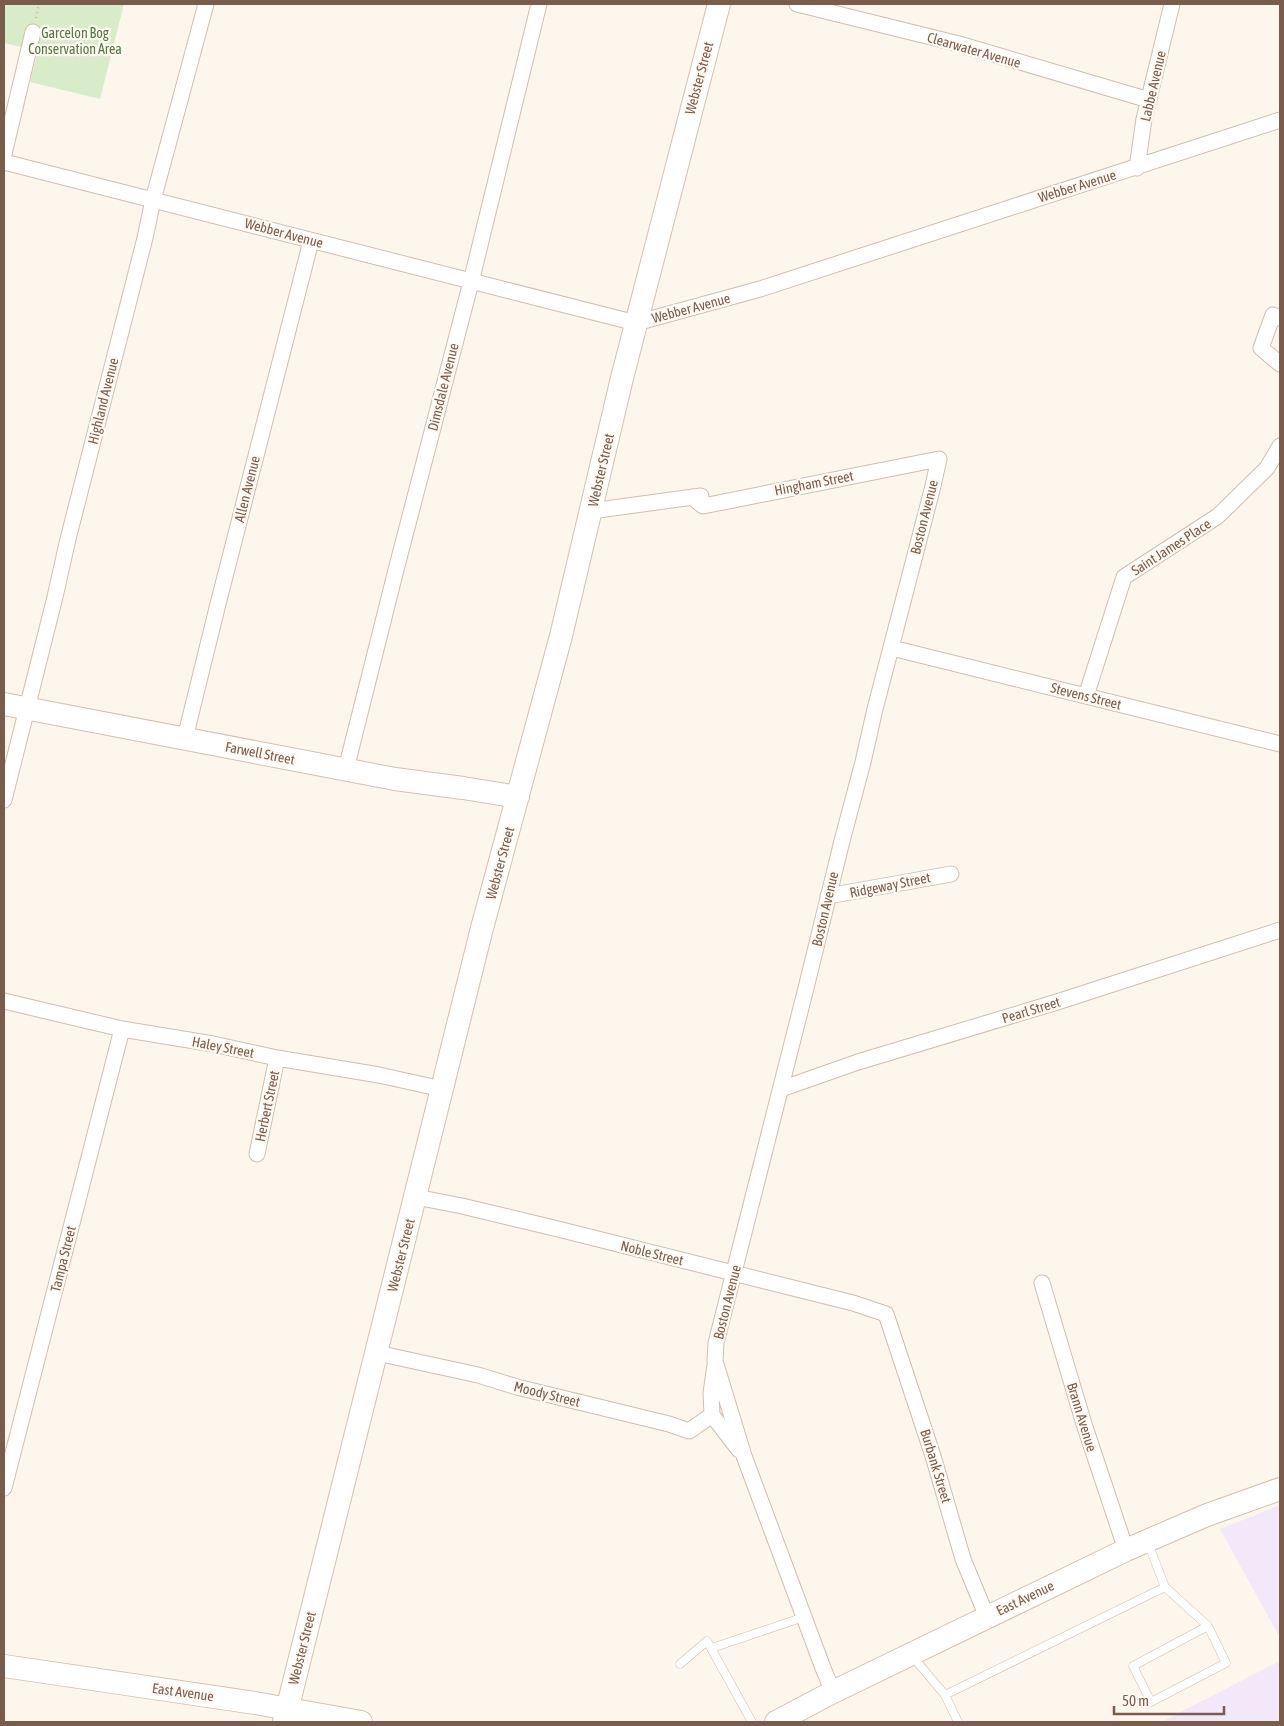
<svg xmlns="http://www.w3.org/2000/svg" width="1284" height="1726" font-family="'Asap Condensed',sans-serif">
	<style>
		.education { fill: #f3e8fa }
		.park { fill: #d8ecc9 }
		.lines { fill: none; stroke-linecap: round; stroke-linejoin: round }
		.lane-casing { stroke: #d1beb0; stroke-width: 9 }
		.street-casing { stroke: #d1beb0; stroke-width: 17 }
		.secondary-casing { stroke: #d6c0b0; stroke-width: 24 }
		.path { stroke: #d9b8a5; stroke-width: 2.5; stroke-dasharray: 1 4; stroke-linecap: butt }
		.lane { stroke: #fff; stroke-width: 8 }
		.street { stroke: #fff; stroke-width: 15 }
		.secondary { stroke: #fff; stroke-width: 22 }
		.labels { text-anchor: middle; stroke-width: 4.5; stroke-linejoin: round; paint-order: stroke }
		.park-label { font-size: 14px; fill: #537a41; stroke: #fffaf3 }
		.street-label { font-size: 14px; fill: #7a5c4d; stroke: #fffaf3 }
	</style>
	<rect width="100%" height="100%" fill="#fdf6ec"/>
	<path class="education" d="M1280 1505V1638L1220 1529Z
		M1280 1661V1722H1161Z"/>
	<path class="park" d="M4 4H124L100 99 30 82 38 51 4 43Z"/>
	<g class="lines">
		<defs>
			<path id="lane" d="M1148 1543 1165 1587 1208 1626 1226 1663 1151 1702 1133 1666 1208 1626
				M712 1648 804 1617
				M913 1657 945 1695 958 1722
				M680 1664 707 1641 752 1722
				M945 1695 1165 1587"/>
			<path id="street" d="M797 4 959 44 1149 100
				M4 154 33 32
				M4 162 636 323 760 289 1280 120
				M1137 168 1144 119 1172 4
				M1280 318 1273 315 1261 348 1280 364
				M692 497 703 506 939 459 932 490 875 709 863 762 842 841 806 988 716 1343 715 1361 744 1456 823 1668 833 1692
				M591 511 701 496
				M892 648 1280 744
				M1086 696 1124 577 1218 516 1267 468 1280 446
				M185 738 218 604 311 241
				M346 769 397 566 471 282 539 4
				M4 800 55 597 68 539 145 238 153 200 206 4
				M828 896 951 874
				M4 1001 122 1029 213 1044 277 1058 379 1075 442 1089
				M781 1089 858 1062 1057 1002 1280 930
				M257 1154 277 1058
				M416 1197 462 1206 558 1229 853 1303 886 1314 933 1456 963 1559 987 1617
				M1042 1283 1084 1424 1126 1550
				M377 1353 478 1375 517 1387 669 1424 689 1431 712 1415
				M715 1365 711 1393 712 1415 739 1450
				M4 1488 122 1029"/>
			<path id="secondary" d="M4 704 395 779 463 788 518 797
				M4 1666 255 1703 361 1722
				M284 1722 482 928 561 636 622 378 719 4
				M776 1722 833 1692 1126 1550 1207 1515 1280 1489"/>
		</defs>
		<use href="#lane" class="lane-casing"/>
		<use href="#street" class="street-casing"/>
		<use href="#secondary" class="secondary-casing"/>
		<path class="path" d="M36 18 39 4"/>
		<use href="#lane" class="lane"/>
		<use href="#street" class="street"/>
		<use href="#secondary" class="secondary"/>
	</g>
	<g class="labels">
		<g class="park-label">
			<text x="75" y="38">Garcelon Bog<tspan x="75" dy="16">Conservation Area</tspan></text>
		</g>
		<g class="street-label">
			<text transform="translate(974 50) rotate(16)" y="5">Clearwater Avenue</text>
			<text transform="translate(699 78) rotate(-75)" y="5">Webster Street</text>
			<text transform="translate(1153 86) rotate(-77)" y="5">Labbe Avenue</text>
			<text transform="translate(1077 186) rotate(-17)" y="5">Webber Avenue</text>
			<text transform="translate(284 233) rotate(15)" y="5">Webber Avenue</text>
			<text transform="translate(691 308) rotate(-15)" y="5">Webber Avenue</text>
			<text transform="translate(443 387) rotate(-76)" y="5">Dimsdale Avenue</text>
			<text transform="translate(103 401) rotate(-76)" y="5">Highland Avenue</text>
			<text transform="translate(601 470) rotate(-77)" y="5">Webster Street</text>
			<text transform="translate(814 483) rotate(-11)" y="5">Hingham Street</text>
			<text transform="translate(247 489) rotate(-76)" y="5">Allen Avenue</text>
			<text transform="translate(924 517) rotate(-76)" y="5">Boston Avenue</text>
			<text transform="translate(1171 547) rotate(-33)" y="5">Saint James Place</text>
			<text transform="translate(1086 696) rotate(14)" y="5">Stevens Street</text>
			<text transform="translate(260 753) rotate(11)" y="5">Farwell Street</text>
			<text transform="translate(500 863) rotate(-75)" y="5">Webster Street</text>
			<text transform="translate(890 885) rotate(-11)" y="5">Ridgeway Street</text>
			<text transform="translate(825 909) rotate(-77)" y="5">Boston Avenue</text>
			<text transform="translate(1031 1010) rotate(-17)" y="5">Pearl Street</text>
			<text transform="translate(223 1047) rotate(11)" y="5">Haley Street</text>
			<text transform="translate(267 1106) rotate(-78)" y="5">Herbert Street</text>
			<text transform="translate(652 1253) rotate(14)" y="5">Noble Street</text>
			<text transform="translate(401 1255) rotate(-76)" y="5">Webster Street</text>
			<text transform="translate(63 1259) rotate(-76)" y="5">Tampa Street</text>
			<text transform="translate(727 1302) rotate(-76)" y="5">Boston Avenue</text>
			<text transform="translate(547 1394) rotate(14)" y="5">Moody Street</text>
			<text transform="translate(1082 1417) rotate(73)" y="5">Brann Avenue</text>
			<text transform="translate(936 1466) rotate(73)" y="5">Burbank Street</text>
			<text transform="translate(1025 1598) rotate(-26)" y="5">East Avenue</text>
			<text transform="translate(302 1648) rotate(-76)" y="5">Webster Street</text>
			<text transform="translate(183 1692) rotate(8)" y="5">East Avenue</text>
		</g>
	</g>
	<rect width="1284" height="1726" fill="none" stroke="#7a5c4d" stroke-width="10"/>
	<path d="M1114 1706v8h110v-8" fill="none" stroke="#7a5c4d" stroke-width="2.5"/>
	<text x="1122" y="1706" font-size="15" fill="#7a5c4d" stroke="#fffaf3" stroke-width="4" paint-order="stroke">50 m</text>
</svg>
